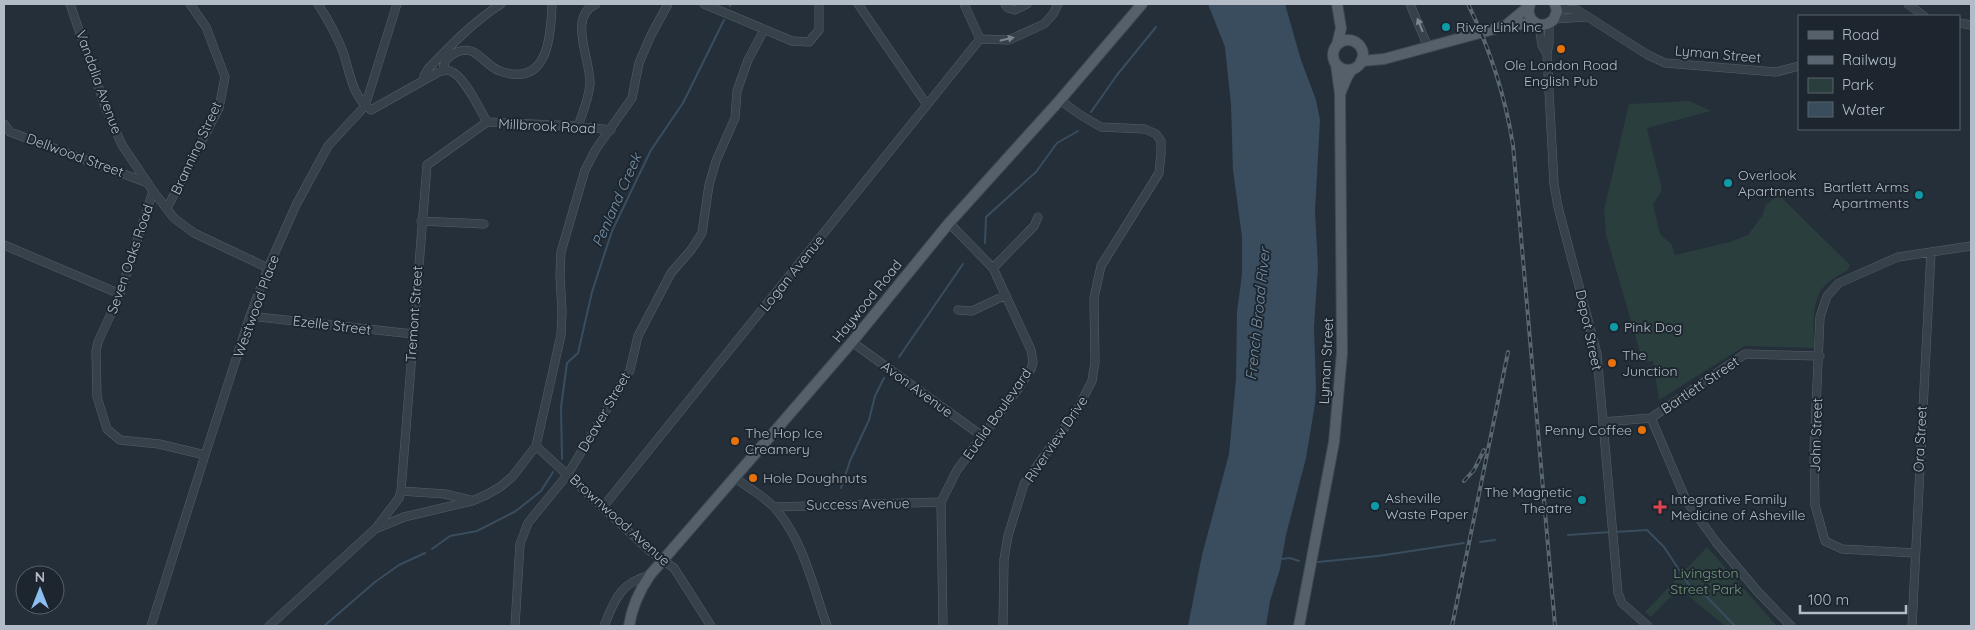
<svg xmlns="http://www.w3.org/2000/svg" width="1975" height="630" font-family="Quicksand,sans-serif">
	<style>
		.green { fill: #293e3d }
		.water { fill: #394d5f }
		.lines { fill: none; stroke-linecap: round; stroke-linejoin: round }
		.stream { stroke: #394d5f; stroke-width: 2 }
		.minor-casing { stroke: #565f68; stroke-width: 9 }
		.major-casing { stroke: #414a53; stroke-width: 12 }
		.minor { stroke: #37414a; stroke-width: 8 }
		.major { stroke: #56606a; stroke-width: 10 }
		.rail-casing { stroke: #5a6671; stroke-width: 4 }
		.rail { stroke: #1d262f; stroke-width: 2; stroke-dasharray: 5.5; stroke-linecap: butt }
		.oneway { fill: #7b858e }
		.culture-dot { fill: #0f9aa8; stroke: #1d262f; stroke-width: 2 }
		.food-dot { fill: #e8710a; stroke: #1d262f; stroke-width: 2 }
		.health-dot { fill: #e0444e; stroke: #1d262f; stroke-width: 2 }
		.labels { text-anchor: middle; stroke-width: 4; stroke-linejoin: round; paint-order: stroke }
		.poi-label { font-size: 14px; fill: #b3bcc6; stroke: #1d262f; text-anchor: start }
		.street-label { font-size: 14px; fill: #b3bcc6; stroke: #1d262f }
		.park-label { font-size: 14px; fill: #729a78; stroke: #1d262f }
		.water-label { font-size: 15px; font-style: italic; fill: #7590a7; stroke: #1d262f }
	</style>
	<rect width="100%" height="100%" fill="#242f39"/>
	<path class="green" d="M1690 101 1711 111 1647 128 1662 190 1653 205 1660 234 1672 245 1675 255 1730 242 1748 235 1762 216 1766 205 1778 194 1850 265 1848 270C1840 275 1828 280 1822 289 1811 305 1814 330 1814 348L1745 346 1659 400 1653 361 1643 362 1606 235 1604 210 1629 104Z
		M1707 547 1777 626H1725L1679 588 1651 617 1645 612Z"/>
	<path class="water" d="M1208 4H1285L1301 60 1316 100 1320 120 1315 211 1318 267 1314 327 1316 387 1315 404 1306 458 1286 535 1280 569 1270 601 1266 626H1188L1202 555 1229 454 1236 379 1237 312 1242 274V237L1233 170 1231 105 1225 47Z"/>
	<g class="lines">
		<path class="stream" d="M730 6V4
			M1091 112 1117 75 1156 27
			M985 243 986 217 1036 172 1057 143 1078 131
			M899 357 963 264
			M562 459 561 407 567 363 578 353 592 292 612 231 651 150 683 103 724 20
			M841 488 850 461 869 420 875 396 884 378
			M1615 532 1647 530 1664 547 1689 585 1704 594 1735 626
			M1568 535 1611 532
			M1480 542 1495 540
			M432 549 450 536 477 531 516 511 541 491 553 472
			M1281 559 1290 558 1299 561
			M1318 562 1378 556 1464 543
			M324 626 375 582 399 565 425 553"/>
		<defs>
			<path id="minor" d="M70 4 106 109 122 145 153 191 174 218 194 233 268 268
				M318 4C327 18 337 36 343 52 350 72 352 97 371 110L435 74C440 71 445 69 450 71 464 75 480 110 487 122
				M704 4 792 41 809 42 819 30V4
				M858 4 927 105
				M964 4 980 39 1009 40 1044 24 1053 14 1058 4
				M1005 4 1008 8 1015 10 1027 4
				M1410 4 1428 47
				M1908 4 1924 16
				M1556 8 1577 10 1648 55 1665 63 1776 72 1799 66
				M1554 19 1586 17
				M1549 23V43L1547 54 1554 184 1558 207 1597 354 1618 593 1622 603 1648 626
				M1959 23 1971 25
				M1539 25 1542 45 1547 54
				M443 71C443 65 445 61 449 57 455 52 463 49 471 51 482 55 488 67 500 71 548 88 551 37 552 4
				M426 79 424 76 428 69C451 45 473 22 501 4
				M487 122 578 126 611 130
				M4 124 10 132 148 183
				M578 126C583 112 589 98 590 84 591 60 567 16 596 4
				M153 191 120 294 98 342 96 351 97 397 107 429 120 440 159 444 205 455
				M167 208 219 108 225 77 206 27 190 4
				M421 221 484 224
				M4 245 120 294
				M993 268 1034 226 1038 217
				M958 310 972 311 1006 295
				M250 316 413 334
				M852 342 982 436
				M1651 418 1686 500 1716 542 1758 592 1791 626
				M1603 422 1651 418 1745 354 1820 356
				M536 446 650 551 674 568 711 626
				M735 478C747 487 764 496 775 508 803 540 813 586 827 626
				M401 491 445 494 470 500
				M603 507 980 39
				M774 507 941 502
				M376 528 399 498 401 491 427 165 487 122
				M1915 553 1842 549 1825 541 1815 505 1814 452 1820 317 1827 296 1839 283 1898 257 1971 246
				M151 626 205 455 250 316 268 268 296 205 328 146 365 106 397 4
				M269 626 375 529 404 517 472 501 486 495 500 487 512 477 536 446 561 335 562 312 560 275 561 252 585 170 596 149 632 98 639 63 651 35 668 4
				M515 626 520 544 528 523 568 474 630 370 638 336 671 273 691 250 702 233 709 185 716 161 735 118 737 91 748 60 764 30
				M604 626C615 599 620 583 650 575
				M943 626 941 502 957 470 1018 389 1031 369 1033 362 1031 350 993 268 949 223
				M1003 626 1004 559 1008 536 1024 484 1076 412 1092 381 1095 362 1094 298 1101 266 1159 173 1161 154V141L1156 134 1145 129 1101 127 1079 114 1060 100
				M1912 626 1931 252"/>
			<path id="major" d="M1337 4 1341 28 1337 45
				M1530 4C1524 21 1542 32 1554 19L1557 11 1555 4
				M1505 26 1529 6
				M1333 55a15 15 0 1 1 30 0a15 15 0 1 1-30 0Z
				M1361 61 1384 59 1505 26C1516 28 1524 21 1535 23
				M1340 94 1347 77 1352 69
				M629 626C632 607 639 591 650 575L852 342 949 223 1060 100 1142 4
				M1299 626 1334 442 1342 353 1340 94 1336 64"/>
		</defs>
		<use href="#minor" class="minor-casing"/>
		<use href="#major" class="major-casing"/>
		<use href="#minor" class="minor"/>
		<use href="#major" class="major"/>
		<defs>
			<path id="rail" d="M1468 4C1490 49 1505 95 1513 145L1555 626
				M1464 481 1474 470 1484 450
				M1452 626 1508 352"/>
		</defs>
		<use href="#rail" class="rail-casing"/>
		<use href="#rail" class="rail"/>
	</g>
	<defs><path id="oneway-solid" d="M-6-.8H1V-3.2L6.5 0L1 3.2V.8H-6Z" transform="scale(1.25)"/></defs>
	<g class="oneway">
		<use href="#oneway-solid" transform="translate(1420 25) rotate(-112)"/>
		<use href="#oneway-solid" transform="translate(1007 39) rotate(-13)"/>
	</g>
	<g class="culture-dot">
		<circle cx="1446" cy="27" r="5"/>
		<circle cx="1728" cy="183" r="5"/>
		<circle cx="1919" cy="195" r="5"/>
		<circle cx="1614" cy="327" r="5"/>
		<circle cx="1582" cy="500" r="5"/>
		<circle cx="1375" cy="506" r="5"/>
	</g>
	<g class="food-dot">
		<circle cx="1561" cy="49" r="5"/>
		<circle cx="1612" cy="363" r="5"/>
		<circle cx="1642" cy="430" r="5"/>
		<circle cx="735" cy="441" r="5"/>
		<circle cx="753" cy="478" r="5"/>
	</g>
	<path class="health-dot" d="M1657.5 499.5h5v5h5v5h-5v5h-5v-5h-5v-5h5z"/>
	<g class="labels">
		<g class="poi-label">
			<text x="1456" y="32">River Link Inc</text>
			<text x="1561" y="70" text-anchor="middle">Ole London Road<tspan x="1561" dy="16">English Pub</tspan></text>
			<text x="1738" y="180">Overlook<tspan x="1738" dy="16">Apartments</tspan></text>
			<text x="1909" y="192" text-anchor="end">Bartlett Arms<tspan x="1909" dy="16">Apartments</tspan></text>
			<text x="1624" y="332">Pink Dog</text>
			<text x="1622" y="360">The<tspan x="1622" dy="16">Junction</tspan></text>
			<text x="1632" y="435" text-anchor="end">Penny Coffee</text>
			<text x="745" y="438">The Hop Ice<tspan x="745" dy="16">Creamery</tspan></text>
			<text x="763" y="483">Hole Doughnuts</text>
			<text x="1572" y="497" text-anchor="end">The Magnetic<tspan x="1572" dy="16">Theatre</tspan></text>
			<text x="1385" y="503">Asheville<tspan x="1385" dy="16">Waste Paper</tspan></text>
			<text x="1671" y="504">Integrative Family<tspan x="1671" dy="16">Medicine of Asheville</tspan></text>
		</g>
		<g class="street-label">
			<text transform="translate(1718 54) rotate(5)" y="5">Lyman Street</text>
			<text transform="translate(99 82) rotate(70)" y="5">Vandalia Avenue</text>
			<text transform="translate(547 126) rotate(3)" y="5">Millbrook Road</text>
			<text transform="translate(196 148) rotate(-65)" y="5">Branning Street</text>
			<text transform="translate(75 155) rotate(20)" y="5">Dellwood Street</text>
			<text transform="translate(130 259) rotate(-71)" y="5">Seven Oaks Road</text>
			<text transform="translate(792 273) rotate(-51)" y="5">Logan Avenue</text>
			<text transform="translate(867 301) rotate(-51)" y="5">Haywood Road</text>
			<text transform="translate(256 306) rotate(-70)" y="5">Westwood Place</text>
			<text transform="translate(414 314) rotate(-86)" y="5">Tremont Street</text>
			<text transform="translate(332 325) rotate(7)" y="5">Ezelle Street</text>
			<text transform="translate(1589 330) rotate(78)" y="5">Depot Street</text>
			<text transform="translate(1326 361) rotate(-87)" y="5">Lyman Street</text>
			<text transform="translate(1700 385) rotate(-34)" y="5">Bartlett Street</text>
			<text transform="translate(917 389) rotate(36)" y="5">Avon Avenue</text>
			<text transform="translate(604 412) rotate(-60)" y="5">Deaver Street</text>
			<text transform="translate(997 414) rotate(-55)" y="5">Euclid Boulevard</text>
			<text transform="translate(1816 435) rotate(-88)" y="5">John Street</text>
			<text transform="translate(1056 439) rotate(-56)" y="5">Riverview Drive</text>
			<text transform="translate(1920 439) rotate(-87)" y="5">Ora Street</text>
			<text transform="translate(858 504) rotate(-1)" y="5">Success Avenue</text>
			<text transform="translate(620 520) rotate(42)" y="5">Brownwood Avenue</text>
		</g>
		<g class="park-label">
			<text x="1706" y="578">Livingston<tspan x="1706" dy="16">Street Park</tspan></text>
		</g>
		<g class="water-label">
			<text transform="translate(617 200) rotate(-66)" y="5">Penland Creek</text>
			<text transform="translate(1258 314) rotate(-84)" y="5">French Broad River</text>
		</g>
	</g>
	<rect width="1975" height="630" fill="none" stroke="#b3bcc6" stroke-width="10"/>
	<rect x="1798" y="15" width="162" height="115" fill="#1d262f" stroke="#59626b"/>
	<rect x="1808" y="31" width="25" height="8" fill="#56606a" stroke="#59626b"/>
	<text x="1842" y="40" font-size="15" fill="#b3bcc6">Road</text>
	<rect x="1808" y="56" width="25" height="8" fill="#5a6671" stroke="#59626b"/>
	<text x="1842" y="65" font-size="15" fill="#b3bcc6">Railway</text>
	<rect x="1808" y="78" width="25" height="15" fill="#293e3d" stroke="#59626b"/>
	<text x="1842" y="90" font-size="15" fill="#b3bcc6">Park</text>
	<rect x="1808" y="102" width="25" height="15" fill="#394d5f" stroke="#59626b"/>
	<text x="1842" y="115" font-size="15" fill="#b3bcc6">Water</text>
	<g transform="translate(40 590)"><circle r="24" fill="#1d262f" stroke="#59626b"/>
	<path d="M0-4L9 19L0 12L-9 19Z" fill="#8dbef0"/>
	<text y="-8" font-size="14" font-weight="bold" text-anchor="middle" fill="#b3bcc6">N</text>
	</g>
	<path d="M1800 605v8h106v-8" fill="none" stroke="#b3bcc6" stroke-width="2.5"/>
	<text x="1808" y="605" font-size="15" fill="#b3bcc6" stroke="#1d262f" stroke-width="4" paint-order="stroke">100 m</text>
</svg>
